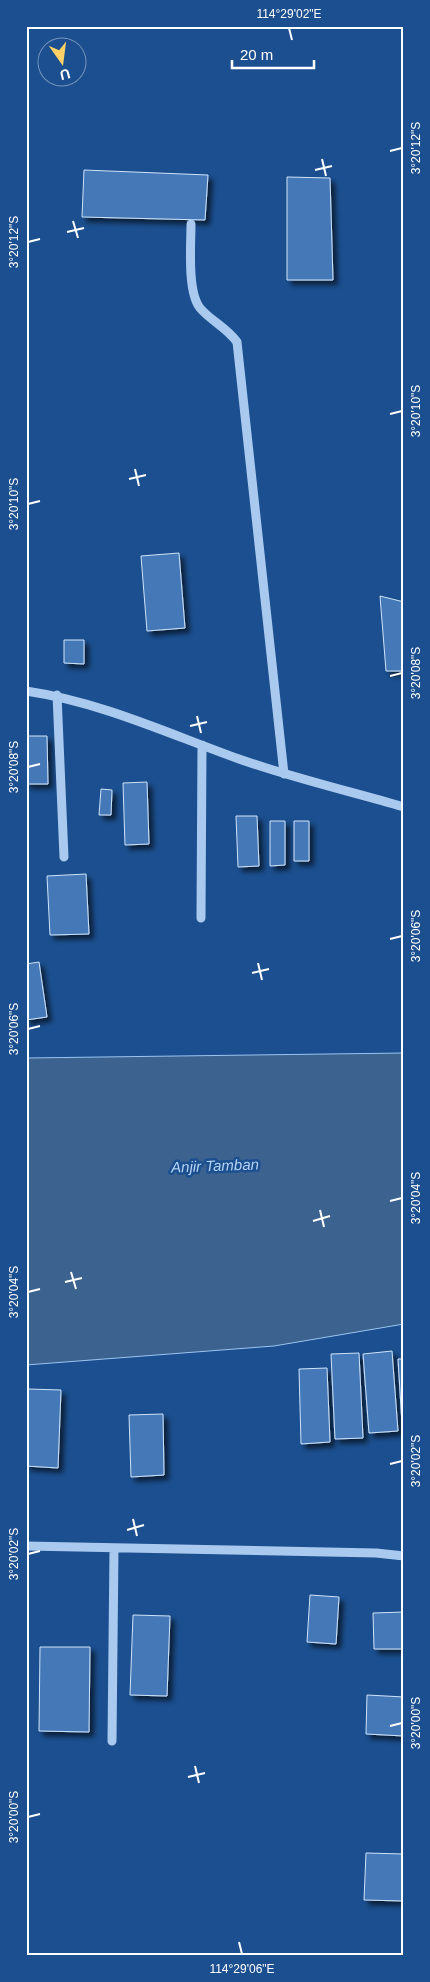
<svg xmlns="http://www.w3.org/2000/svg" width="430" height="1982" font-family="Helvetica,sans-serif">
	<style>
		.water { fill: #3c6290; stroke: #9cc4f0 }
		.building { fill: #4478b7; stroke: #cfe3fa; filter: url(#shadow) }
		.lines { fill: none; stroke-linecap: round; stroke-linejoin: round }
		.minor { stroke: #a9c9ee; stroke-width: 9 }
		.ticks { fill: none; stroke: #fff; stroke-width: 2 }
		.labels { text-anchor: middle; stroke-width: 5; stroke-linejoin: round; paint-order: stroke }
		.water-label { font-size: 15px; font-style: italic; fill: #b5d3f5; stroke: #1b4f8f }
		.neatline { fill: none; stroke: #fff; stroke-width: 2 }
		.ticks-label { font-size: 12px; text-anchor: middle; fill: #fff }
	</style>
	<defs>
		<filter id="shadow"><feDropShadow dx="4.5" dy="4.5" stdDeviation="2.5" flood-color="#0009"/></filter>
	</defs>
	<rect width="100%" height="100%" fill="#1b4f8f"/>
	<path class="water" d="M404 1053V1324L274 1346 26 1365V1058Z"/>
	<path class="building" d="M84 170 208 175 205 220 82 217Z
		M287 177 330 178 333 280H287Z
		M179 553 185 628 147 631 141 556Z
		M380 596 404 602V671H386Z
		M64 640H84V664L64 663Z
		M26 736H47L48 784H26Z
		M147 782 149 844 125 845 123 783Z
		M101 789 112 790 111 815H99Z
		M236 816H257L259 866 238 867Z
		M270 821H285V865L270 866Z
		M294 821H309V861H294Z
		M86 874 89 934 50 935 47 876Z
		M39 962 47 1017 26 1020V964Z
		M392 1351 398 1431 369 1433 363 1354Z
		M359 1353 363 1438 335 1439 331 1354Z
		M398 1359H404V1440H403Z
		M327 1368 330 1442 301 1444 299 1369Z
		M28 1389 61 1390 58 1468 26 1466Z
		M163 1414 164 1475 131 1477 129 1415Z
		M310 1595 339 1597 336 1644 307 1642Z
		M404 1612V1649H374L373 1613Z
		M133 1615 170 1616 167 1696 130 1695Z
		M40 1647H90L89 1732 39 1731Z
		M367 1695 404 1697V1736L366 1734Z
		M366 1853 404 1854V1901L364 1900Z"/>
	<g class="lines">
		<path class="minor" d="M191 224C191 244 187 292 200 308 211 321 226 327 237 342L284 774
			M26 691C101 702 169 734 239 759 293 778 349 791 404 807
			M57 695 64 857
			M201 918 202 745
			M26 1546 376 1553 404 1556
			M112 1741 114 1548"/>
	</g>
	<path class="ticks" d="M289 28 292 40M390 151 402 148M322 159 326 176M315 170 332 166M73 221 78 238M67 232 84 228M28 242 40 239M390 414 402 411M135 469 139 486M129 479 146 475M28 504 40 501M390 676 402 673M197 716 201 733M190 726 207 722M28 767 40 764M390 939 402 936M258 963 262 980M252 973 269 969M28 1029 40 1026M390 1201 402 1198M320 1210 324 1227M313 1221 330 1216M71 1272 76 1289M65 1282 82 1278M28 1292 40 1289M390 1464 402 1461M133 1519 137 1536M127 1530 144 1525M28 1554 40 1551M390 1726 402 1723M195 1766 199 1783M188 1777 205 1773M28 1817 40 1814M239 1942 242 1954"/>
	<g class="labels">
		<g class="water-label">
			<text transform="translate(215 1166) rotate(-2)" y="5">Anjir Tamban</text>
		</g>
	</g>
	<rect width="430" height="1982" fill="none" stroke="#1b4f8f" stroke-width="55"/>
	<g transform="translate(62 62) rotate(166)"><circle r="24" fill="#1b4f8f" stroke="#7695bc"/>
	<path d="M0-4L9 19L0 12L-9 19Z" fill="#ffd166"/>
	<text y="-8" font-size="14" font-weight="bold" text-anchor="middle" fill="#ffffff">U</text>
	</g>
	<path d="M232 60v8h82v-8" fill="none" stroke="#ffffff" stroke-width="2.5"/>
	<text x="240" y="60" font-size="15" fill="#ffffff" stroke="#1b4f8f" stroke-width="4" paint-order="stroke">20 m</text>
	<rect x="28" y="28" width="374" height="1926" class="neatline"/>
	<g class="ticks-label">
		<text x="289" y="18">114°29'02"E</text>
		<text transform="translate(416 148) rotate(-90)" y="4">3°20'12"S</text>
		<text transform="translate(14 242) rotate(-90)" y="4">3°20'12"S</text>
		<text transform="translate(416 411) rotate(-90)" y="4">3°20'10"S</text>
		<text transform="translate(14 504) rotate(-90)" y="4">3°20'10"S</text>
		<text transform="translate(416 673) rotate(-90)" y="4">3°20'08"S</text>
		<text transform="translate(14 767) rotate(-90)" y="4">3°20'08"S</text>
		<text transform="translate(416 936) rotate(-90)" y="4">3°20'06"S</text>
		<text transform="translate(14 1029) rotate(-90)" y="4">3°20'06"S</text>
		<text transform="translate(416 1198) rotate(-90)" y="4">3°20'04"S</text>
		<text transform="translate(14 1292) rotate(-90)" y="4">3°20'04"S</text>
		<text transform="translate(416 1461) rotate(-90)" y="4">3°20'02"S</text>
		<text transform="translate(14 1554) rotate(-90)" y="4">3°20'02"S</text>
		<text transform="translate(416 1723) rotate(-90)" y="4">3°20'00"S</text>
		<text transform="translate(14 1817) rotate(-90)" y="4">3°20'00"S</text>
		<text x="242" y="1973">114°29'06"E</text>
	</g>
</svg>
